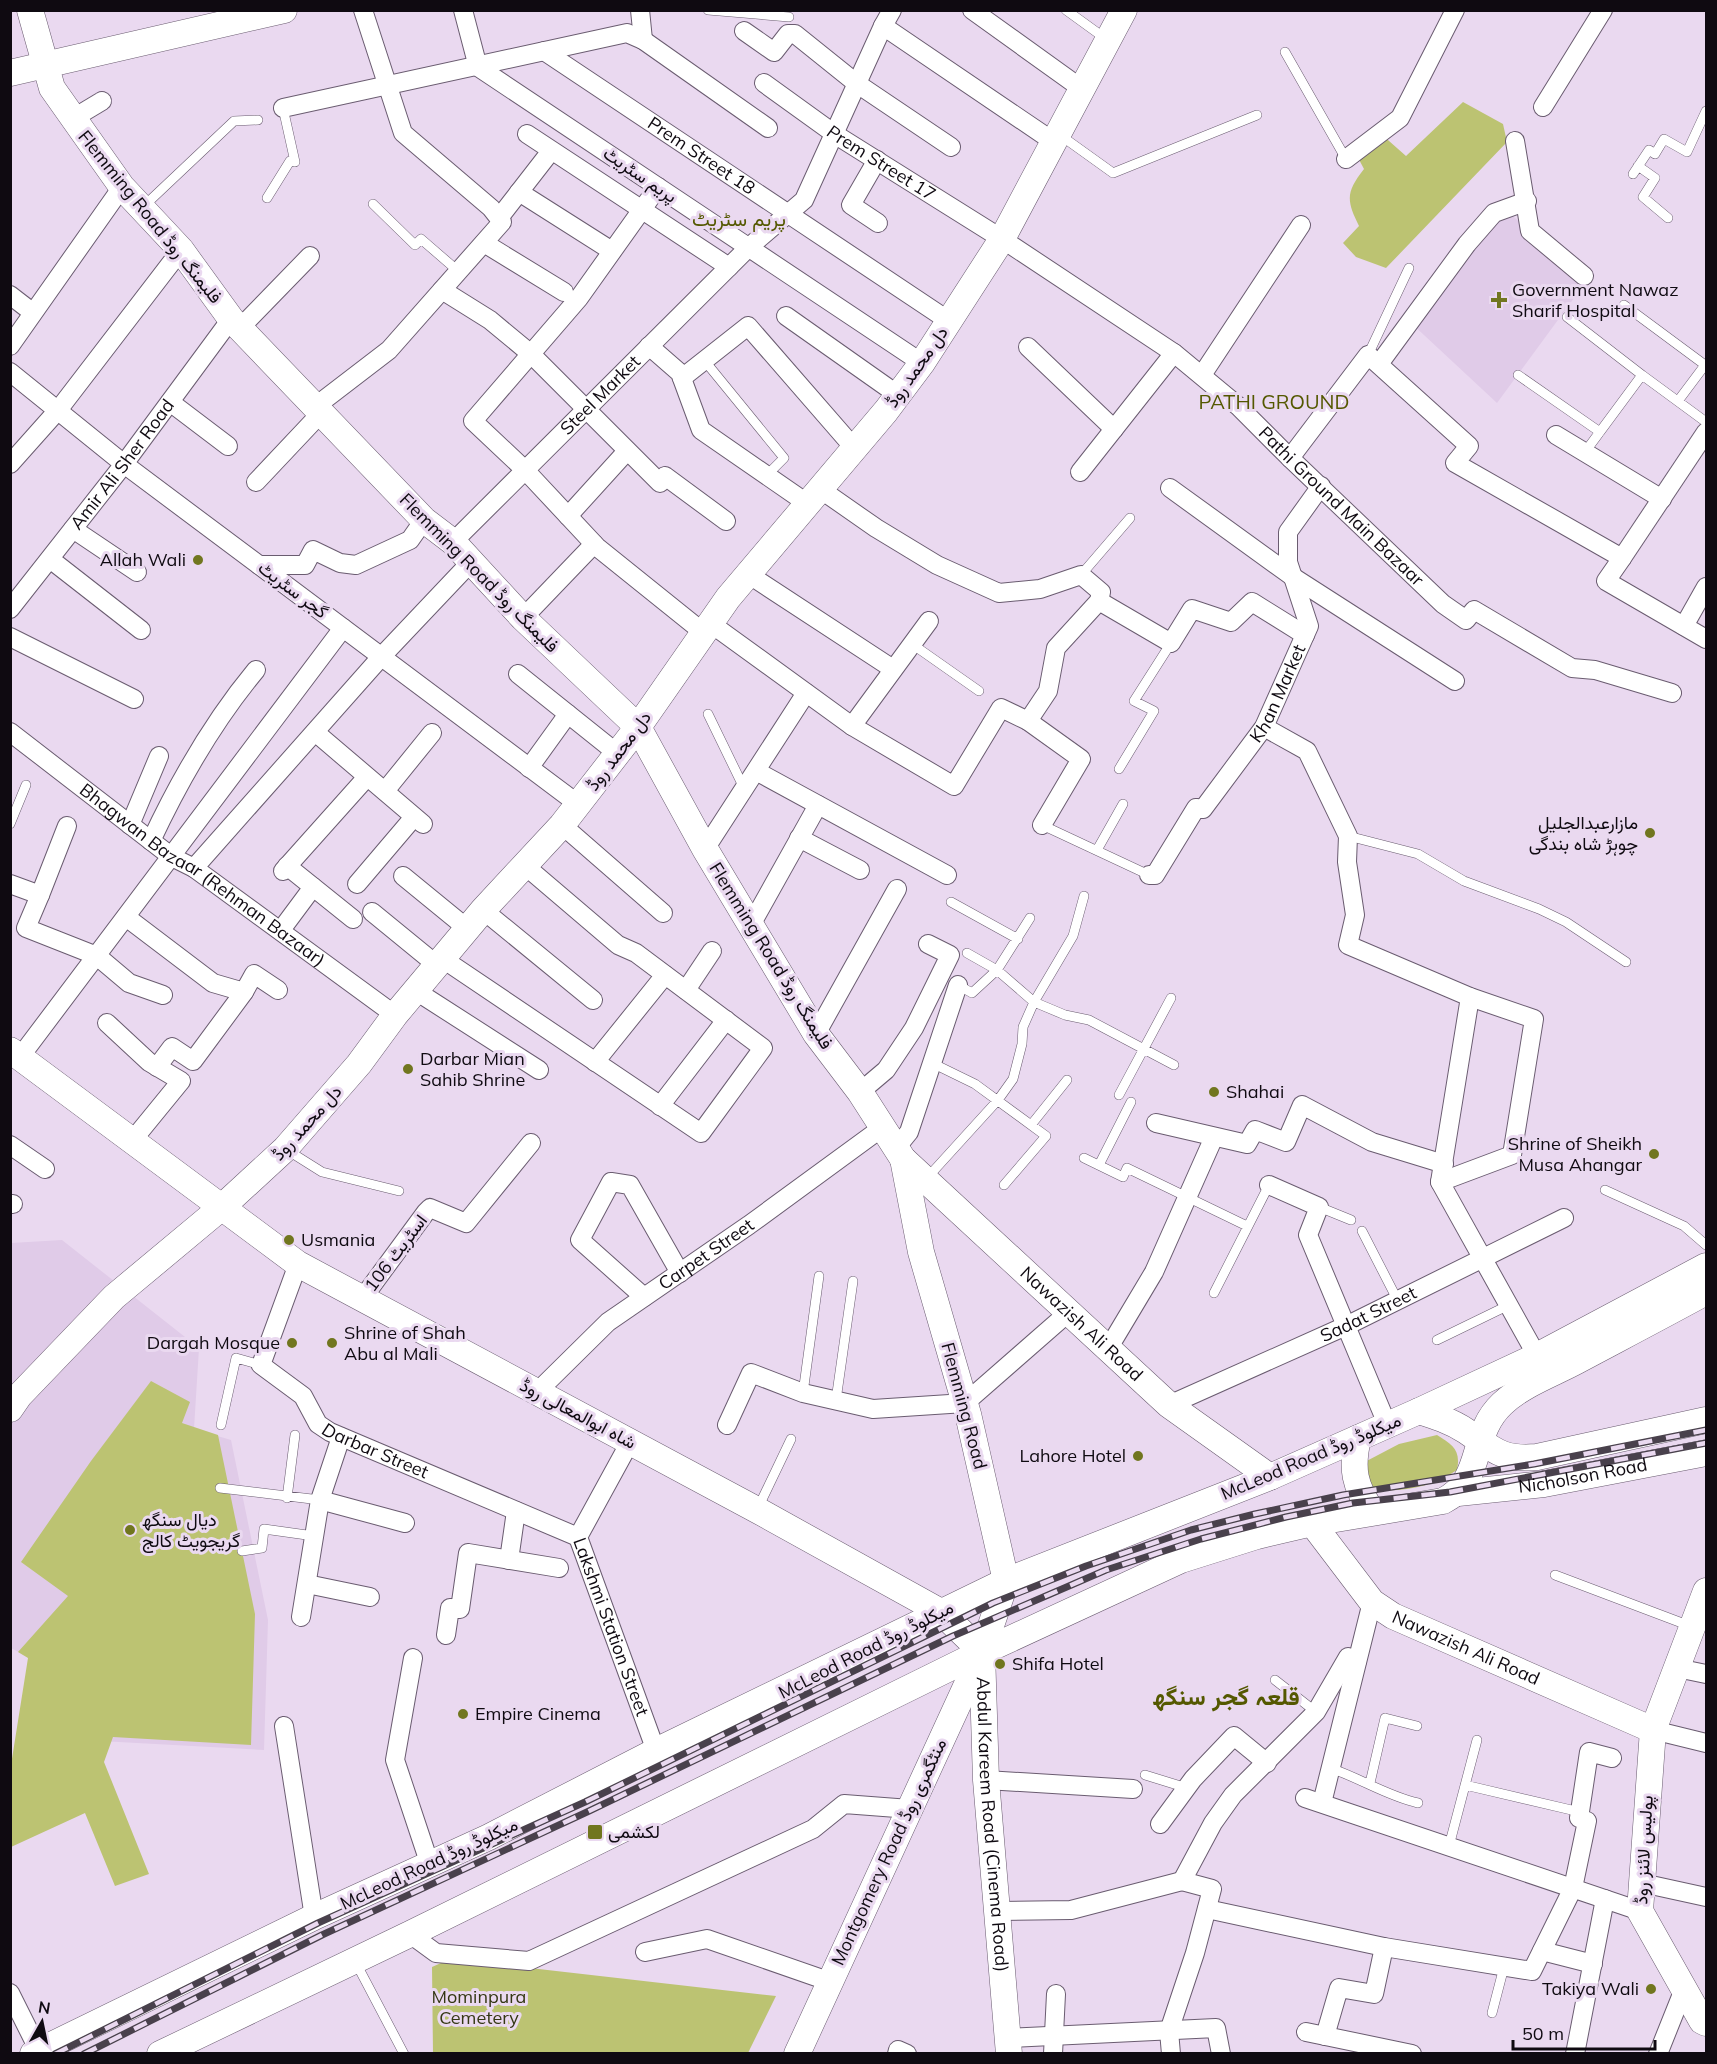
<svg xmlns="http://www.w3.org/2000/svg" width="1717" height="2064" font-family="Mulish,Vazirmatn,sans-serif">
	<style>
		.built { fill: #e0cbe8 }
		.green { fill: #bcc372 }
		.lines { fill: none; stroke-linecap: round; stroke-linejoin: round }
		.lane-casing { stroke: #6a5c70; stroke-width: 10 }
		.street-casing { stroke: #6a5c70; stroke-width: 20 }
		.secondary-casing { stroke: #6a5c70; stroke-width: 27 }
		.lane { stroke: #fff; stroke-width: 9 }
		.street { stroke: #fff; stroke-width: 18 }
		.secondary { stroke: #fff; stroke-width: 26 }
		.rail-casing { stroke: #49414c; stroke-width: 7 }
		.rail { stroke: #ead9f0; stroke-width: 4.5; stroke-dasharray: 14; stroke-linecap: butt }
		.poi-dot { fill: #71761f; stroke: #ead9f0; stroke-width: 2 }
		.labels { text-anchor: middle; stroke-width: 6; stroke-linejoin: round; paint-order: stroke }
		.street-label { font-size: 18px; fill: #0f0a11; stroke: #ead9f0 }
		.poi-label { font-size: 18px; fill: #0f0a11; stroke: #ead9f0; text-anchor: start }
		.park-label { font-size: 18px; fill: #343713; stroke: #ead9f0 }
		.neighbourhood-label { font-size: 20px; fill: #545800; stroke: #ead9f0 }
		.district-label { font-size: 24px; font-weight: bold; fill: #545800; stroke: #ead9f0 }
	</style>
	<rect width="100%" height="100%" fill="#ead9f0"/>
	<path class="built" d="M1503 208 1588 279 1497 403 1410 322Z
		M62 1240 199 1348 194 1429 231 1440 268 1620 264 1750 27 1737 41 1664 11 1648V1243Z"/>
	<path class="green" d="M1463 102 1503 124 1507 142 1386 268 1356 257 1343 243 1359 226C1346 200 1346 192 1364 169L1355 152 1380 133 1406 156Z
		M151 1381 190 1402 182 1423 218 1435 255 1614 251 1745 113 1737 104 1762 149 1874 115 1886 85 1813 11 1847V1765L28 1658 18 1652 68 1596 21 1562 91 1461Z
		M1437 1435C1453 1445 1461 1450 1457 1470 1430 1488 1401 1493 1369 1489L1359 1465 1399 1444Z
		M450 1959 776 1996 748 2053H433L432 1967Z"/>
	<g class="lines">
		<defs>
			<path id="lane" d="M708 10 789 17
				M1066 10 1106 39
				M1285 52 1346 159
				M1060 135 1113 173 1257 115
				M1638 166 1655 178 1643 197 1668 218
				M1633 174 1649 150 1655 154 1664 139 1687 152 1706 111
				M267 198 290 161 295 162 283 108
				M373 204 415 245 421 239 458 271
				M144 206 234 121 258 120
				M1624 305 1705 365 1678 401
				M1567 317 1642 375
				M1368 355 1409 268
				M704 360 784 458 766 476
				M1518 375 1600 432
				M1585 452 1642 375 1706 422
				M1081 575 1130 518
				M912 644 979 691
				M708 714 744 788
				M1119 769 1154 711 1134 701 1171 643
				M10 824 26 785
				M1042 825 1149 875
				M1348 836 1418 854 1464 881 1539 909 1566 922 1626 962
				M1097 850 1123 804
				M951 902 1018 939
				M967 953 997 970 1034 1002 1065 1015 1089 1020 1174 1065
				M958 985 972 993 997 970 1030 918
				M932 1063 975 1084 1046 1136 1004 1185
				M1119 1095 1171 998
				M1031 1125 1067 1080
				M287 1150 322 1172 399 1191
				M1084 1158 1123 1177 1127 1168 1247 1226
				M1099 1165 1131 1102
				M927 1178 998 1100 1013 1079 1022 1044 1023 1027 1034 1002 1073 936 1084 896
				M1605 1190 1684 1226 1706 1245
				M1319 1207 1351 1220
				M1362 1231 1398 1301
				M1214 1293 1269 1185
				M1437 1340 1507 1306
				M803 1393 819 1276
				M836 1400 853 1281
				M221 1425 236 1358 261 1365
				M220 1488 320 1500
				M287 1498 295 1435
				M757 1510 791 1439
				M242 1551 262 1548 264 1529 314 1536
				M1555 1575 1690 1626
				M1275 1680 1316 1712
				M1330 1768C1360 1778 1387 1796 1418 1803
				M1145 1775 1187 1788
				M1370 1783 1385 1718 1417 1726
				M1465 1785 1580 1812
				M1449 1846 1477 1740
				M356 1963 404 2054
				M1492 2013 1504 1967"/>
			<g id="street">
				<path d="M463 10 478 67 922 363"/>
				<path d="M640 10 643 40"/>
				<path d="M972 10 1082 89"/>
				<path d="M883 26 892 10"/>
				<path d="M744 31 774 52 788 34H795L856 83 951 147"/>
				<path id="s1" d="M544 51 949 321"/>
				<path id="s2" d="M764 83 836 135 1002 239 1174 353 1238 406 1290 458 1443 604 1466 620 1474 610 1572 668 1595 670 1672 693"/>
				<path d="M1543 107 1603 10"/>
				<path d="M283 108 627 33 643 40 768 128"/>
				<path d="M72 119 102 101"/>
				<path d="M527 134 729 267"/>
				<path d="M1515 141 1530 231 1584 276"/>
				<path d="M1346 159 1400 118 1455 10"/>
				<path d="M877 160 851 205 878 223"/>
				<path d="M658 187 579 298 473 421 525 470 597 547 704 633"/>
				<path d="M519 192 612 251"/>
				<path d="M499 218 551 151"/>
				<path d="M484 243 564 292"/>
				<path d="M442 290 490 320 531 354 660 483 665 476 726 521"/>
				<path d="M10 295 32 312"/>
				<path d="M786 316 898 395"/>
				<path d="M240 328 310 256"/>
				<path d="M10 346 122 187"/>
				<path d="M649 346 680 373 701 430 808 504"/>
				<path d="M1028 347 1114 429"/>
				<path d="M1379 364 1467 244 1494 213 1527 201"/>
				<path d="M10 372 124 464 578 804"/>
				<path d="M1202 375 1301 225"/>
				<path d="M682 378 748 326 855 449"/>
				<path d="M170 402 228 446"/>
				<path d="M316 406 389 350 502 222 491 208 403 133 363 10"/>
				<path d="M1556 435 1662 499"/>
				<path d="M1290 458 1368 355 1469 446 1455 463 1622 558 1606 581 1706 639"/>
				<path d="M10 464 59 409 181 250"/>
				<path d="M1080 472 1174 353"/>
				<path d="M256 482 322 412"/>
				<path d="M1170 488 1293 577 1455 681"/>
				<path d="M568 516 627 451"/>
				<path d="M73 529 137 572"/>
				<path id="s3" d="M453 542 749 247 804 200 883 26 1054 142"/>
				<path d="M1622 558 1706 432"/>
				<path d="M50 559 141 630"/>
				<path d="M259 565H305L313 550 340 563 356 565 410 540 424 520"/>
				<path d="M748 574 893 669"/>
				<path d="M1099 601 1171 643 1192 609 1231 622 1252 602 1305 635"/>
				<path id="s4" d="M10 609 124 464 231 319"/>
				<path d="M523 618 594 544"/>
				<path d="M710 623 852 726 954 786 1001 708 1028 721 1048 691 1056 648 1099 601 1101 592 1081 575 1040 589 999 593 937 565 876 528 820 489"/>
				<path d="M1684 626 1706 587"/>
				<path d="M10 637 134 699"/>
				<path d="M518 674 618 754"/>
				<path d="M1028 721 1081 759 1042 825"/>
				<path d="M852 726 929 621"/>
				<path d="M1264 727 1307 751 1348 836 1347 862 1355 915 1348 945 1470 997 1534 1019 1512 1155 1440 1182"/>
				<path id="s5" d="M10 732 172 857 194 868 395 1015"/>
				<path d="M315 732 423 824"/>
				<path d="M529 768 568 714"/>
				<path d="M756 771 947 875"/>
				<path d="M385 791 432 733"/>
				<path d="M130 825 159 756"/>
				<path d="M562 825 663 913"/>
				<path d="M799 838 860 870"/>
				<path d="M151 841C180 779 212 723 256 670"/>
				<path d="M705 849 806 693"/>
				<path d="M287 866 353 919"/>
				<path d="M194 868 381 657 471 562"/>
				<path d="M283 871 367 777"/>
				<path id="s6" d="M1149 875H1155L1196 808 1203 809 1264 727 1309 626 1288 562V532L1321 486"/>
				<path d="M403 876 469 930"/>
				<path d="M10 884 40 895 26 928 97 956 129 983 163 995"/>
				<path d="M357 884 414 817"/>
				<path d="M40 895 67 826"/>
				<path d="M483 910 593 1000"/>
				<path d="M372 912 438 966"/>
				<path d="M126 917 213 983 244 992 254 974 278 990"/>
				<path d="M751 925 818 805"/>
				<path d="M281 930 313 887"/>
				<path d="M443 959 701 1133 763 1048 636 953 618 945 523 864"/>
				<path d="M686 990 712 951"/>
				<path d="M416 991 539 1070"/>
				<path d="M1470 997 1440 1182 1537 1356"/>
				<path d="M107 1023 149 1062 181 1081 132 1141"/>
				<path d="M816 1034 897 889"/>
				<path d="M20 1057 343 628"/>
				<path d="M595 1062 665 975"/>
				<path d="M157 1067 172 1047 193 1061 244 992"/>
				<path d="M860 1092 886 1070 914 1028 950 955 928 944"/>
				<path d="M660 1106 726 1020"/>
				<path d="M1156 1123 1247 1144 1255 1130 1286 1142 1302 1105 1372 1142 1444 1164"/>
				<path d="M10 1145 45 1169"/>
				<path d="M896 1148 909 1132 958 985"/>
				<path d="M1269 1185 1319 1207 1308 1235 1387 1424"/>
				<path d="M10 1204H13"/>
				<path id="s7" d="M298 1264 261 1365 303 1396 318 1424 330 1432 578 1537"/>
				<path d="M644 1297 580 1240 611 1182 630 1185 680 1273"/>
				<path d="M362 1299 426 1212 430 1208 466 1223 531 1143"/>
				<path d="M1108 1349 1154 1272 1214 1137"/>
				<path id="s8" d="M537 1392 608 1322 749 1225 883 1127"/>
				<path id="s9" d="M1169 1405 1348 1325 1564 1218"/>
				<path d="M727 1425 751 1373 803 1393 873 1409 965 1403 1069 1312"/>
				<path id="s10" d="M630 1442 578 1537 656 1751"/>
				<path d="M320 1500 405 1523"/>
				<path d="M509 1560 516 1511"/>
				<path d="M307 1584 370 1597"/>
				<path d="M301 1617 320 1500 341 1437"/>
				<path d="M446 1635 450 1608 460 1609 468 1553 559 1568"/>
				<path d="M413 1658 395 1760 430 1865"/>
				<path d="M1677 1668 1706 1674"/>
				<path d="M284 1726 314 1917"/>
				<path d="M1653 1730 1706 1743"/>
				<path d="M986 1780 1133 1789"/>
				<path d="M1305 1798 1640 1911"/>
				<path d="M1322 1803 1372 1602"/>
				<path d="M1160 1824 1193 1779 1234 1736 1267 1763"/>
				<path d="M1182 1881 1213 1823 1233 1795 1316 1712 1348 1657 1357 1661"/>
				<path d="M1642 1883 1706 1897"/>
				<path d="M1207 1909 1384 1947 1532 1971 1573 1888 1587 1821 1579 1818 1589 1752 1612 1758"/>
				<path d="M997 1911 1071 1910 1182 1881"/>
				<path d="M410 1934 436 1953 529 1961 813 1829 844 1804 910 1809"/>
				<path d="M1542 1951 1593 1964"/>
				<path d="M645 1952 707 1939 828 1981"/>
				<path d="M10 1993 39 2051"/>
				<path d="M1306 2032 1412 2054"/>
				<path d="M1325 2036 1339 1988 1374 1994 1384 1947"/>
				<path d="M1008 2038 1216 2028 1221 2054"/>
				<path d="M897 2054 898 2050 907 2054"/>
				<path d="M1053 2054 1056 1994"/>
				<path d="M1171 2054 1169 2031 1195 1953 1212 1889 1182 1881"/>
				<path d="M1575 2054 1605 1899"/>
				<path d="M1658 2054 1684 1989"/>
			</g>
			<g id="secondary">
				<path id="s11" d="M30 10 52 88 122 187 181 250 231 319 424 520 453 542 523 618 638 727 705 849 816 1034 860 1092 903 1159 1169 1405 1270 1477"/>
				<path d="M10 73 284 10"/>
				<path id="s12" d="M10 1050 298 1264 757 1510 941 1612 982 1652 986 1780 1009 2054"/>
				<path d="M10 1409 19 1396 114 1297 222 1207 285 1149 359 1064 395 1015 483 910 562 825 638 727 728 598 886 411 922 363 1002 239 1124 10"/>
				<path d="M1419 1411C1435 1416 1451 1421 1466 1431 1494 1450 1501 1460 1537 1457L1706 1420"/>
				<path d="M1358 1438C1351 1468 1354 1487 1373 1512"/>
				<path id="s13" d="M1458 1493 1544 1484 1706 1453"/>
				<path id="s14" d="M1312 1523 1372 1602 1393 1616 1653 1730"/>
				<path d="M1706 1591 1653 1730 1640 1911 1702 2021 1706 2023"/>
				<path d="M33 2054 314 1917 489 1837 656 1751 1006 1581 1270 1477 1419 1411 1537 1356 1706 1266"/>
				<path d="M160 2054 410 1934 982 1652 1181 1560 1257 1536 1312 1523 1443 1501C1485 1480 1469 1435 1502 1404 1522 1385 1550 1375 1573 1363 1618 1339 1662 1316 1706 1292"/>
				<path d="M797 2054 982 1652 1006 1581 968 1414 921 1252 903 1159"/>
			</g>
		</defs>
		<use href="#lane" class="lane-casing"/>
		<use href="#street" class="street-casing"/>
		<use href="#secondary" class="secondary-casing"/>
		<use href="#lane" class="lane"/>
		<use href="#street" class="street"/>
		<use href="#secondary" class="secondary"/>
		<defs>
			<path id="rail" d="M55 2054 318 1923 585 1802 993 1603 1086 1566 1191 1530 1255 1514 1343 1495 1534 1464 1706 1430
				M84 2054 322 1935 587 1812 953 1636 1106 1570 1201 1539 1286 1517 1353 1503 1450 1492 1706 1443"/>
		</defs>
		<use href="#rail" class="rail-casing"/>
		<use href="#rail" class="rail"/>
	</g>
	<g class="poi-dot">
		<path d="M1496 291h6v6h6v6h-6v6h-6v-6h-6v-6h6z"/>
		<circle cx="198" cy="560" r="6"/>
		<circle cx="1650" cy="833" r="6"/>
		<circle cx="408" cy="1069" r="6"/>
		<circle cx="1214" cy="1092" r="6"/>
		<circle cx="1654" cy="1154" r="6"/>
		<circle cx="289" cy="1240" r="6"/>
		<circle cx="292" cy="1343" r="6"/>
		<circle cx="332" cy="1343" r="6"/>
		<circle cx="1138" cy="1456" r="6"/>
		<circle cx="130" cy="1530" r="6"/>
		<circle cx="1000" cy="1664" r="6"/>
		<circle cx="463" cy="1714" r="6"/>
		<rect x="587" y="1824" width="16" height="16" rx="3"/>
		<circle cx="1651" cy="1989" r="6"/>
	</g>
	<g class="labels">
		<g class="street-label">
			<text dy="6" stroke="none"><textPath href="#s1" startOffset="189">Prem Street 18</textPath></text>
			<text dy="6" stroke="none"><textPath href="#s2" startOffset="142">Prem Street 17</textPath></text>
			<text transform="translate(640 175) rotate(34)" y="6">پریم سٹریٹ</text>
			<text transform="translate(150 217) rotate(51)" y="6">Flemming Road فلیمنگ روڈ</text>
			<text transform="translate(917 367) rotate(-55)" y="6">دل محمد روڈ</text>
			<text dy="6" stroke="none"><textPath href="#s3" startOffset="208">Steel Market</textPath></text>
			<text dy="6" stroke="none"><textPath href="#s4" startOffset="183">Amir Ali Sher Road</textPath></text>
			<text dy="6" stroke="none"><textPath href="#s2" startOffset="718">Pathi Ground Main Bazaar</textPath></text>
			<text transform="translate(479 573) rotate(45)" y="6">Flemming Road فلیمنگ روڈ</text>
			<text transform="translate(293 590) rotate(37)" y="6">گجر سٹریٹ</text>
			<text dy="6" stroke="none"><textPath href="#s6" startOffset="230">Khan Market</textPath></text>
			<text transform="translate(619 751) rotate(-53)" y="6">دل محمد روڈ</text>
			<text dy="6" stroke="none"><textPath href="#s5" startOffset="240">Bhagwan Bazaar (Rehman Bazaar)</textPath></text>
			<text transform="translate(771 956) rotate(58)" y="6">Flemming Road فلیمنگ روڈ</text>
			<text transform="translate(307 1123) rotate(-48)" y="6">دل محمد روڈ</text>
			<text transform="translate(396 1253) rotate(-53)" y="6">اسٹریٹ 106</text>
			<text dy="6" stroke="none"><textPath href="#s8" startOffset="219">Carpet Street</textPath></text>
			<text dy="6" stroke="none"><textPath href="#s9" startOffset="219">Sadat Street</textPath></text>
			<text dy="6" stroke="none"><textPath href="#s11" startOffset="1701">Nawazish Ali Road</textPath></text>
			<text transform="translate(964 1406) rotate(75)" y="6">Flemming Road</text>
			<text transform="translate(578 1414) rotate(28)" y="6">شاہ ابوالمعالی روڈ</text>
			<text dy="6" stroke="none"><textPath href="#s7" startOffset="255">Darbar Street</textPath></text>
			<text transform="translate(1311 1457) rotate(-23)" y="6">McLeod Road میکلوڈ روڈ</text>
			<text dy="6" stroke="none"><textPath href="#s13" startOffset="126">Nicholson Road</textPath></text>
			<text dy="6" stroke="none"><textPath href="#s10" startOffset="204">Lakshmi Station Street</textPath></text>
			<text dy="6" stroke="none"><textPath href="#s14" startOffset="204">Nawazish Ali Road</textPath></text>
			<text transform="translate(866 1650) rotate(-27)" y="6">McLeod Road میکلوڈ روڈ</text>
			<text dy="6" stroke="none"><textPath href="#s12" startOffset="1320">Abdul Kareem Road (Cinema Road)</textPath></text>
			<text transform="translate(1644 1850) rotate(-87)" y="6">پولیس لائنز روڈ</text>
			<text transform="translate(889 1852) rotate(-65)" y="6">Montgomery Road منٹگمری روڈ</text>
			<text transform="translate(429 1864) rotate(-25)" y="6">McLeod Road میکلوڈ روڈ</text>
		</g>
		<g class="poi-label">
			<text x="1512" y="296">Government Nawaz<tspan x="1512" dy="21">Sharif Hospital</tspan></text>
			<text x="186" y="566" text-anchor="end">Allah Wali</text>
			<text x="1638" y="829" text-anchor="end">مازارعبدالجلیل<tspan x="1638" dy="21">چوہڑ شاہ بندگی</tspan></text>
			<text x="420" y="1065">Darbar Mian<tspan x="420" dy="21">Sahib Shrine</tspan></text>
			<text x="1226" y="1098">Shahai</text>
			<text x="1642" y="1150" text-anchor="end">Shrine of Sheikh<tspan x="1642" dy="21">Musa Ahangar</tspan></text>
			<text x="301" y="1246">Usmania</text>
			<text x="344" y="1339">Shrine of Shah<tspan x="344" dy="21">Abu al Mali</tspan></text>
			<text x="280" y="1349" text-anchor="end">Dargah Mosque</text>
			<text x="1126" y="1462" text-anchor="end">Lahore Hotel</text>
			<text x="142" y="1526">دیال سنگھ<tspan x="142" dy="21">گریجویٹ کالج</tspan></text>
			<text x="1012" y="1670">Shifa Hotel</text>
			<text x="475" y="1720">Empire Cinema</text>
			<text x="608" y="1838">لکشمی</text>
			<text x="1639" y="1995" text-anchor="end">Takiya Wali</text>
		</g>
		<g class="park-label">
			<text x="479" y="2003">Mominpura<tspan x="479" dy="21">Cemetery</tspan></text>
		</g>
		<g class="neighbourhood-label">
			<text x="739" y="226">پریم سٹریٹ</text>
			<text x="1274" y="409">PATHI GROUND</text>
		</g>
		<g class="district-label">
			<text x="1226" y="1705">قلعہ گجر سنگھ</text>
		</g>
	</g>
	<rect width="1717" height="2064" fill="none" stroke="#0f0a11" stroke-width="24"/>
	<g transform="translate(42 2022) rotate(9)" stroke="#ead9f0" stroke-width="4.5" paint-order="stroke">
	<path d="M0-4.5L10 22L0 15L-10 22Z" fill="#0f0a11"/>
	<text y="-9" font-size="16" font-weight="bold" text-anchor="middle" fill="#0f0a11">N</text>
	</g>
	<path d="M1513 2040v9h142v-9" fill="none" stroke="#0f0a11" stroke-width="3"/>
	<text x="1522" y="2040" font-size="18" fill="#0f0a11" stroke="#ead9f0" stroke-width="4.5" paint-order="stroke">50 m</text>
</svg>
